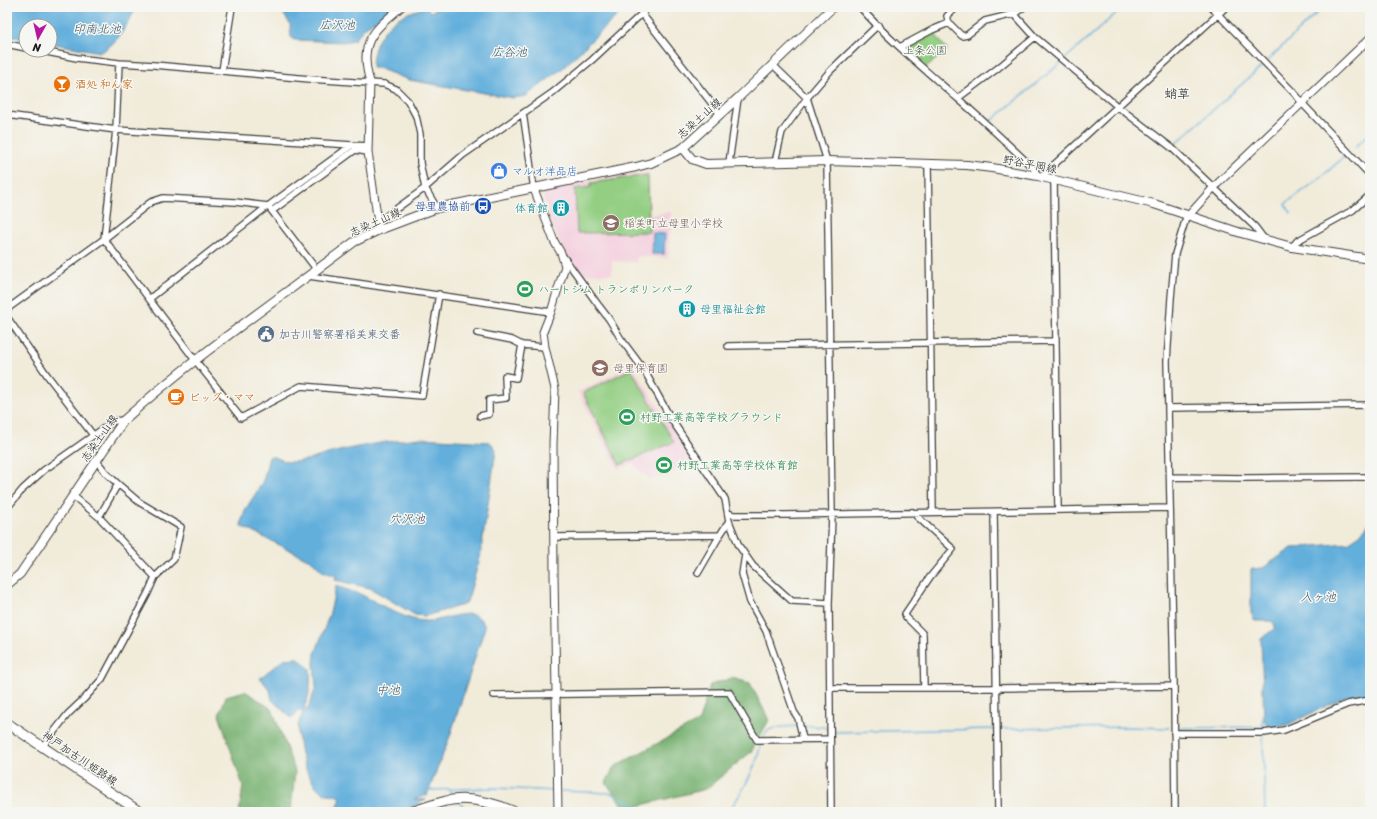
<svg xmlns="http://www.w3.org/2000/svg" width="1377" height="819" font-family="Sriracha,'Klee One',sans-serif">
	<style>
		.built { fill: #f4cfde }
		.green { fill: #93ce82; stroke: #58754f }
		.forest { fill: #76b170; stroke: #496646 }
		.water { fill: #62afdc; stroke: #3f667c }
		.lines { fill: none; stroke-linecap: round; stroke-linejoin: round }
		.stream { stroke: #62afdc; stroke-width: 1.5 }
		.minor-casing { stroke: #3c3b38; stroke-width: 8 }
		.tertiary-casing { stroke: #3c3b38; stroke-width: 9 }
		.secondary-casing { stroke: #3c3b38; stroke-width: 10 }
		.primary-casing { stroke: #3c3b38; stroke-width: 11 }
		.minor { stroke: #fff; stroke-width: 5.5 }
		.tertiary { stroke: #fff; stroke-width: 7 }
		.secondary { stroke: #fff; stroke-width: 8 }
		.primary { stroke: #fff; stroke-width: 9 }
		.labels { text-anchor: middle; stroke-width: 3; stroke-linejoin: round; paint-order: stroke }
		.park-label { font-size: 11px; fill: #465a40; stroke: #f6f6f2 }
		.food-label { font-size: 11px; fill: #c56008; stroke: #f6f6f2; text-anchor: start }
		.street-label { font-size: 11px; fill: #1c1c1c; stroke: #f6f6f2 }
		.shop-label { font-size: 11px; fill: #366cbe; stroke: #f6f6f2; text-anchor: start }
		.transit-label { font-size: 11px; fill: #164399; stroke: #f6f6f2; text-anchor: end }
		.culture-label { font-size: 11px; fill: #0d838f; stroke: #f6f6f2; text-anchor: end }
		.education-label { font-size: 11px; fill: #785e54; stroke: #f6f6f2; text-anchor: start }
		.leisure-label { font-size: 11px; fill: #27864d; stroke: #f6f6f2; text-anchor: start }
		.service-label { font-size: 11px; fill: #4e5e75; stroke: #f6f6f2; text-anchor: start }
		.water-label { font-size: 12px; font-style: italic; fill: #385769; stroke: #f6f6f2 }
		.quarter-label { font-size: 13px; fill: #1c1c1c; stroke: #f6f6f2 }
	</style>
	<rect width="100%" height="100%" fill="#f6f6f2"/>
	<filter id="ink" filterUnits="userSpaceOnUse"><feTurbulence type="fractalNoise" baseFrequency=".025" numOctaves="2"/><feDisplacementMap in="SourceGraphic" scale="8" xChannelSelector="R" yChannelSelector="G"/><feConvolveMatrix kernelMatrix="1 2 1 2 8 2 1 2 1" color-interpolation-filters="sRGB"/></filter>
	<filter id="wash" filterUnits="userSpaceOnUse"><feTurbulence type="fractalNoise" baseFrequency=".012" numOctaves="4" result="noise"/><feDisplacementMap in="SourceGraphic" scale="16" xChannelSelector="R" yChannelSelector="G"/><feGaussianBlur stdDeviation="0.9" result="paint"/><feColorMatrix in="noise" values="0 0 0 0 0 0 0 0 0 0 0 0 0 0 0 0 0 1.4 0 .05"/><feComposite in="paint" operator="in"/></filter>
	<g filter="url(#wash)">
		<rect width="100%" height="100%" fill="#f1ebd9"/>
		<path class="built" d="M649 172 650 215 671 212 668 258 637 256 636 262 612 261V274H578L567 257 554 231 543 196 545 188Z
			M632 365 694 462 681 470 650 480 633 463 618 469 578 392Z"/>
		<path class="green" d="M932 30 947 50 924 69 900 47Z
			M648 175 649 232 577 233 575 189 591 187V183Z
			M631 369 674 442 620 465 583 393Z"/>
		<path class="forest" d="M732 678 750 683 769 720 751 752 706 789 626 809 606 783 614 767 699 721 710 685Z
			M245 691 272 709 295 771 291 812H239L243 786 219 715 226 696Z"/>
		<path class="water" d="M7 7H137C127 23 118 45 100 52L50 43V26H26V39L7 36Z
			M279 7H395L364 28 354 40 344 42 295 40 291 37 290 24Z
			M425 7H427L430 12 441 7H626L563 68 526 96 513 98 409 80 378 68H372C372 46 382 27 402 16 409 12 418 10 425 7Z
			M653 233 665 234 664 254H652Z
			M420 438 489 442 493 445 496 450 480 558 467 602 463 605 425 616 415 615 370 588 335 580 336 576 322 571 312 561 241 526C243 506 257 496 264 478 266 471 267 464 269 457 277 456 283 462 290 462 305 462 320 456 335 452 363 445 392 441 420 438Z
			M1370 522V694L1345 697 1287 725 1268 728 1264 720 1261 639 1275 628 1274 623 1271 621H1255L1251 613V569L1263 568 1292 548 1348 543 1360 535Z
			M336 586C344 589 352 591 360 594 379 603 403 620 425 621 444 623 476 601 485 627L450 736 427 795 414 799 426 800 401 812H330L337 808 341 798C335 793 329 796 323 792 306 783 297 745 298 727 298 722 302 717 303 712L299 711 291 718 272 700 270 690 260 678 284 659 298 658 310 669C311 684 310 694 304 708L308 709 316 687 314 663 315 654 330 613Z"/>
		<g class="lines">
			<path class="stream" d="M1065 59 1123 7
				M1267 61 1323 7
				M990 122 1062 62
				M1173 146 1262 66
				M1355 147 1370 133
				M1291 213 1285 204 1319 179 1345 156
				M1179 728 1263 727 1262 721 1265 714
				M998 729 1130 727 1169 728
				M832 732 995 729
				M1263 735 1265 812
				M763 738C765 735 766 732 769 730 776 726 822 724 828 729
				M448 789 453 795
				M429 790 495 788 555 791
				M561 791 611 793 617 796 620 800 630 801 641 809 648 812
				M460 803 464 808 470 812
				M7 808 12 812
				M727 812C740 798 750 777 757 759 759 753 759 747 762 741"/>
		</g>
	</g>
	<g filter="url(#ink)">
		<g class="lines">
			<defs>
				<path id="minor" d="M860 7C889 40 923 68 956 97 983 120 1009 145 1035 170L1038 176
					M1008 7 1035 37 1117 106 1172 148 1255 227 1264 239
					M1211 7 1296 95 1302 103 1370 175
					M642 14 720 114
					M949 23 947 16 957 7
					M7 44 26 48
					M900 47 932 30 949 23 962 36 967 35 985 21 1014 14 1024 7
					M37 50 77 58 119 63 154 65 310 79 384 84 396 89 408 101 416 116 420 134V163L425 188 437 208
					M119 63 116 130 104 239 195 360 241 418 301 386 422 396 439 294
					M772 64 807 98 827 161 832 514 829 603 831 812
					M222 71 232 7
					M958 98 998 68 1035 37
					M523 113 534 189
					M7 115 116 130 368 146
					M775 162 782 132 807 98 830 71 878 25
					M729 163 738 98
					M928 164 933 512
					M1043 177 1046 172 1226 7
					M1054 180 1058 510
					M272 211 355 150 368 152
					M378 222 425 188 463 155 552 93 592 60 649 7
					M1292 247 1297 241 1353 210 1370 195
					M563 256 599 306 609 319 621 339 644 370 671 419 725 499 729 521 739 546 753 566 792 601 829 603
					M309 276 551 312
					M149 299 268 206 352 145
					M7 309 104 239 151 202 163 198 235 202 268 206 317 270
					M7 317 47 375 93 435
					M477 333 512 340 522 345 545 347
					M728 346 1055 341
					M1168 408 1370 405
					M480 416 489 414V400L506 398 505 376 516 378 522 345
					M96 460 107 474 118 484 99 517
					M1170 477 1246 478 1370 477
					M72 495 99 517 155 577
					M7 508 23 489 44 470 114 421 124 420
					M912 512 953 549 930 577 905 614 906 617 923 634 924 688
					M994 512 998 812
					M728 513 734 515H784L1170 508
					M554 537 720 535 729 521
					M745 555 742 574 750 602 766 631 794 712 798 718 803 739
					M698 573 720 535
					M830 688H996L1174 686
					M494 695 729 692 757 740 830 739
					M1174 733H1264L1284 730 1348 704 1370 700
					M42 747 68 714 85 698 102 679 148 593 155 577 174 559 181 527 139 502 118 484
					M1175 812 1174 686 1167 361 1171 298 1175 254 1186 218 1189 215"/>
				<path id="tertiary" d="M534 189 554 241 561 253 565 266 551 312 543 332 545 347 555 389 553 444 554 574 558 812
					M1189 215 1214 187 1370 38
					M379 230 368 152 370 82C358 42 373 31 401 7"/>
				<path id="secondary" d="M683 148 692 159 706 164 827 161 967 165 992 168 1038 176 1154 204 1241 233 1292 247 1370 259
					M7 585 20 574 124 420C196 355 277 300 354 242L379 230 437 208 636 167 651 163 683 148 738 98 833 7"/>
				<path id="primary" d="M7 723 140 812
					M411 812C422 808 434 804 446 801 469 796 494 803 515 812"/>
			</defs>
			<use href="#minor" class="minor-casing"/>
			<use href="#tertiary" class="tertiary-casing"/>
			<use href="#secondary" class="secondary-casing"/>
			<use href="#primary" class="primary-casing"/>
			<use href="#minor" class="minor"/>
			<use href="#tertiary" class="tertiary"/>
			<use href="#secondary" class="secondary"/>
			<use href="#primary" class="primary"/>
		</g>
	</g>
	<defs>
		<symbol id="bar-disc" viewBox="-11 -11 22 22"><circle r="9.5" fill="#e8710a" stroke="#f6f6f2"/><path d="M-6-5H6L.8 .8V4.5H3.5V6h-7V4.5H-.8V.8Z" fill="#fff"/></symbol>
		<symbol id="shop-disc" viewBox="-11 -11 22 22"><circle r="9.5" fill="#3f7fe0" stroke="#f6f6f2"/><path d="M-5-2.5h2.3a2.7 3.5 0 0 1 5.4 0H5L5.5 6h-11ZM-1.5-2.5h3a1.5 2.3 0 0 0-3 0Z" fill="#fff"/></symbol>
		<symbol id="bus-disc" viewBox="-11 -11 22 22"><circle r="9.5" fill="#1a4fb4" stroke="#f6f6f2"/><path d="M-5-6H5V4H4V6H2V4H-2V6H-4V4H-5ZM-3.5-4V0h7V-4ZM-3.5 1.2v1.5H-2V1.2ZM2 1.2v1.5H3.5V1.2Z" fill="#fff"/></symbol>
		<symbol id="building-disc" viewBox="-11 -11 22 22"><circle r="9.5" fill="#0f9aa8" stroke="#f6f6f2"/><path d="M-4-6H4V6H1V3H-1V6H-4ZM-2.5-4.3h1.7v1.8h-1.7ZM.8-4.3h1.7v1.8H.8ZM-2.5-1h1.7V.8h-1.7ZM.8-1h1.7V.8H.8Z" fill="#fff"/></symbol>
		<symbol id="school-disc" viewBox="-11 -11 22 22"><circle r="9.5" fill="#8d6e63" stroke="#f6f6f2"/><path d="M0-5L7-2L0 1L-7-2ZM-4 1L0 2.5L4 1V4Q0 6-4 4Z" fill="#fff"/></symbol>
		<symbol id="stadium-disc" viewBox="-11 -11 22 22"><circle r="9.5" fill="#2e9e5b" stroke="#f6f6f2"/><path d="M0-5a6.5 5 0 1 0 0 10a6.5 5 0 1 0 0-10ZM-3.5-1.8h7v3.6h-7Z" fill="#fff"/></symbol>
		<symbol id="civic-disc" viewBox="-11 -11 22 22"><circle r="9.5" fill="#5c6f8a" stroke="#f6f6f2"/><path d="M-.6-6.5H3V-4.5H.6V-3L4-1V1h2V6H-6V1h2V-1L-.6-3ZM-1.2 2.5V6h2.4V2.5Z" fill="#fff"/></symbol>
		<symbol id="cafe-disc" viewBox="-11 -11 22 22"><circle r="9.5" fill="#e8710a" stroke="#f6f6f2"/><path d="M-5.5-4.5H6V0H3Q3 3.5 0 3.5H-2.5Q-5.5 3.5-5.5 0ZM3-3.2v2h1.7v-2ZM-6 4.5H4V6H-6Z" fill="#fff"/></symbol>
	</defs>
	<g fill-rule="evenodd">
		<use href="#bar-disc" x="52" y="74" width="20" height="20"/>
		<use href="#shop-disc" x="489" y="161" width="20" height="20"/>
		<use href="#bus-disc" x="473" y="196" width="20" height="20"/>
		<use href="#building-disc" x="551" y="198" width="20" height="20"/>
		<use href="#school-disc" x="601" y="213" width="20" height="20"/>
		<use href="#stadium-disc" x="515" y="279" width="20" height="20"/>
		<use href="#building-disc" x="677" y="299" width="20" height="20"/>
		<use href="#civic-disc" x="256" y="324" width="20" height="20"/>
		<use href="#school-disc" x="590" y="358" width="20" height="20"/>
		<use href="#cafe-disc" x="166" y="387" width="20" height="20"/>
		<use href="#stadium-disc" x="617" y="407" width="20" height="20"/>
		<use href="#stadium-disc" x="654" y="455" width="20" height="20"/>
	</g>
	<g class="labels">
		<g class="park-label">
			<text x="925" y="54">上条公園</text>
		</g>
		<g class="food-label">
			<text x="75" y="88">酒処 和ん家</text>
			<text x="189" y="401">ビッグ・ママ</text>
		</g>
		<g class="street-label">
			<text transform="translate(699 118) rotate(-42)" y="4">志染土山線</text>
			<text transform="translate(1030 164) rotate(11)" y="4">野谷平岡線</text>
			<text transform="translate(375 222) rotate(-24)" y="4">志染土山線</text>
			<text transform="translate(99 438) rotate(-55)" y="4">志染土山線</text>
			<text transform="translate(80 758) rotate(34)" y="4">神戸加古川姫路線</text>
		</g>
		<g class="shop-label">
			<text x="512" y="175">マルオ洋品店</text>
		</g>
		<g class="transit-label">
			<text x="470" y="210">母里農協前</text>
		</g>
		<g class="culture-label">
			<text x="548" y="212">体育館</text>
			<text x="700" y="313" text-anchor="start">母里福祉会館</text>
		</g>
		<g class="education-label">
			<text x="624" y="227">稲美町立母里小学校</text>
			<text x="613" y="372">母里保育園</text>
		</g>
		<g class="leisure-label">
			<text x="538" y="293">ハートジム トランポリンパーク</text>
			<text x="640" y="421">村野工業高等学校グラウンド</text>
			<text x="677" y="469">村野工業高等学校体育館</text>
		</g>
		<g class="service-label">
			<text x="279" y="338">加古川警察署稲美東交番</text>
		</g>
		<g class="water-label">
			<text x="337" y="29">広沢池</text>
			<text x="97" y="33">印南北池</text>
			<text x="509" y="56">広谷池</text>
			<text x="407" y="523">穴沢池</text>
			<text x="1318" y="601">入ヶ池</text>
			<text x="388" y="694">中池</text>
		</g>
		<g class="quarter-label">
			<text x="1177" y="98">蛸草</text>
		</g>
	</g>
	<rect width="1377" height="819" fill="none" stroke="#f6f6f2" stroke-width="24"/>
	<g transform="translate(38 38) rotate(188)"><circle r="19" fill="#f6f6f2" stroke="#9f9f9c"/>
	<path d="M0-3L7 15L0 10L-7 15Z" fill="#b5179e"/>
	<text y="-6" font-size="11" font-weight="bold" text-anchor="middle" fill="#1c1c1c">N</text>
	</g>
</svg>
